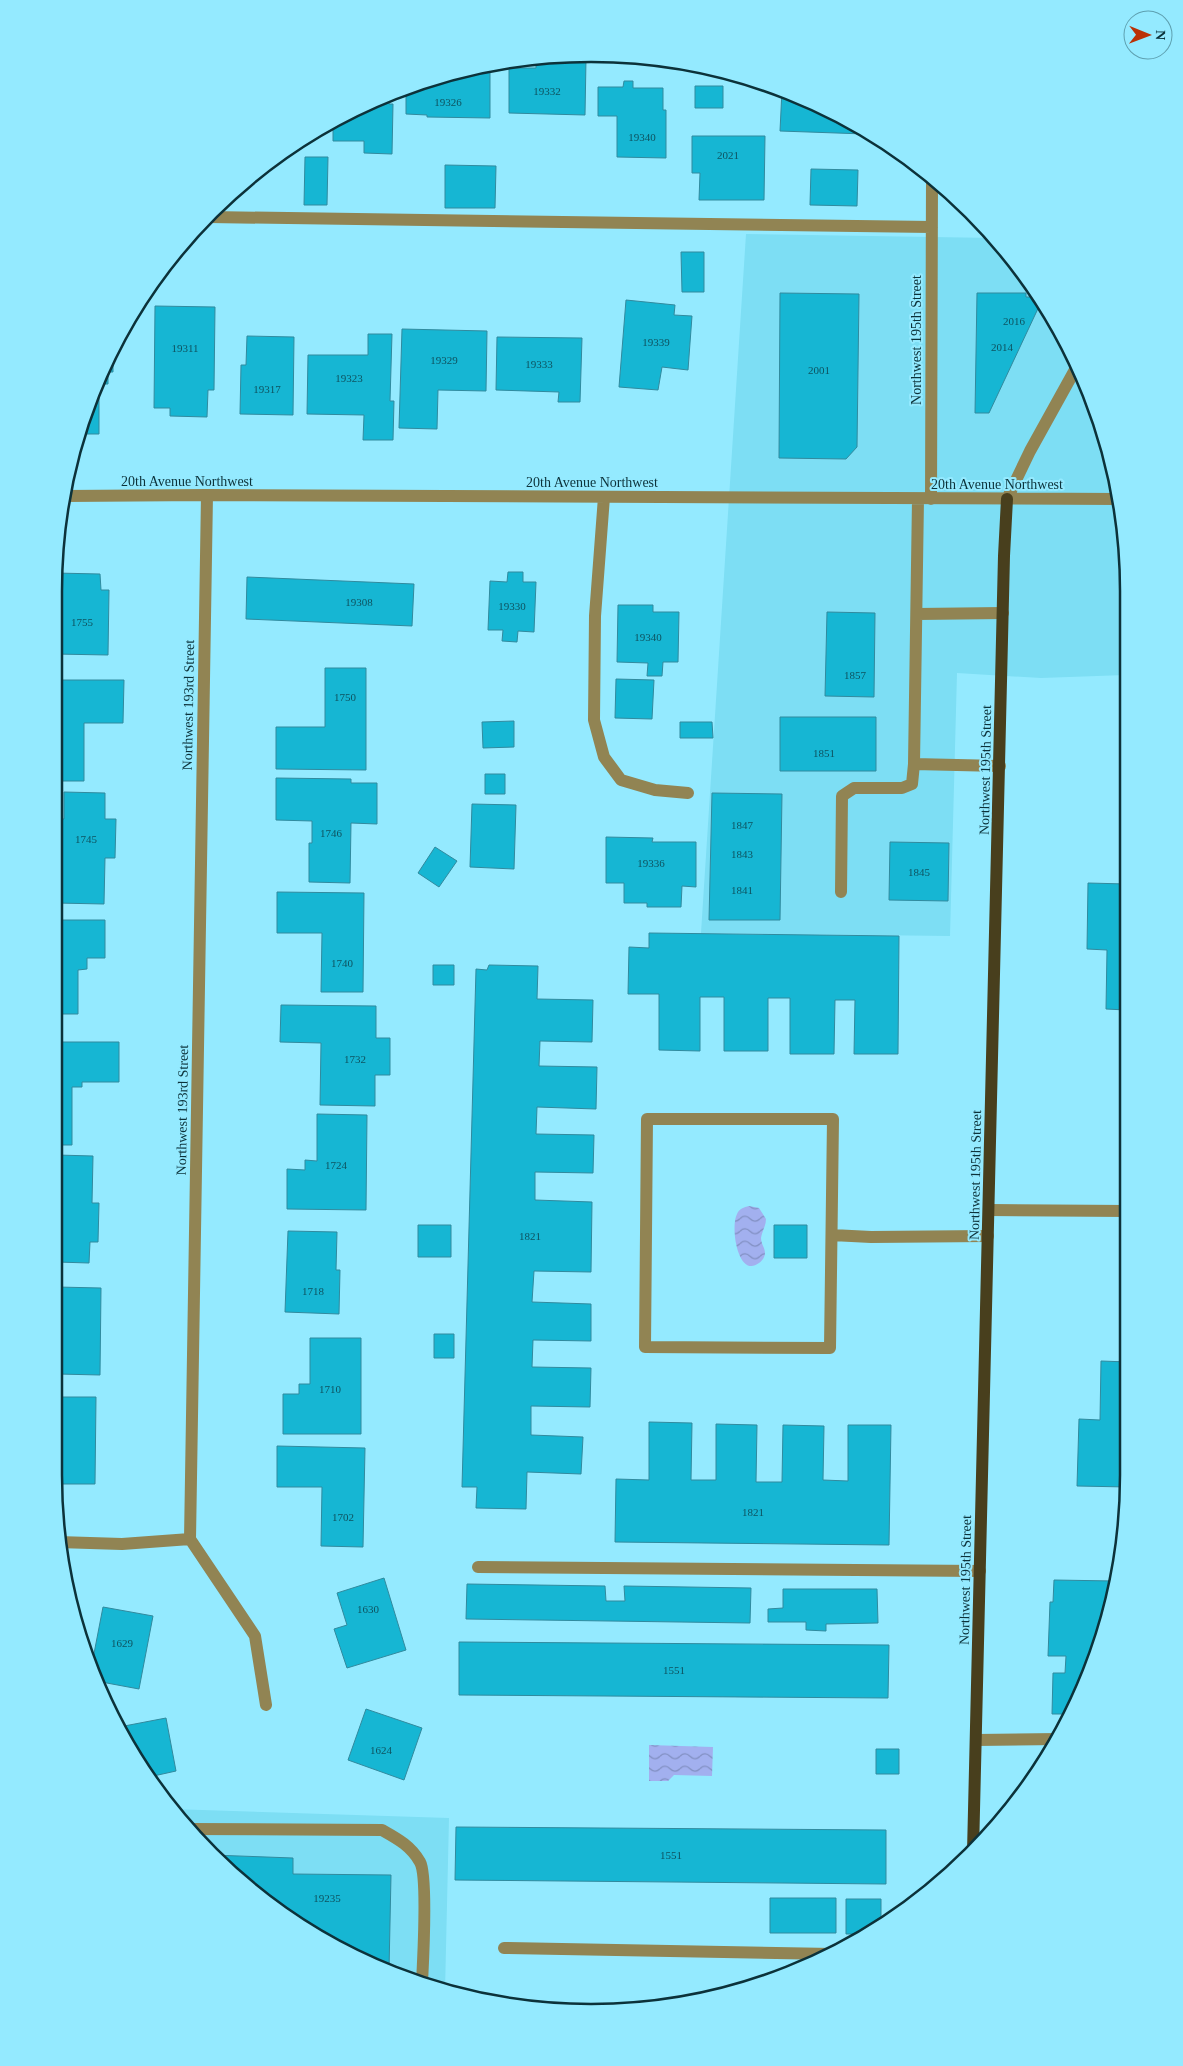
<svg xmlns="http://www.w3.org/2000/svg" width="1183" height="2066" font-family="'Times New Roman',serif">
	<style>
		.built { fill: #7ddef4 }
		.water { fill: url(#water-waves) }
		.building { fill: #16b6d3; stroke: #318a9e }
		.lines { fill: none; stroke-linecap: round; stroke-linejoin: round }
		.minor { stroke: #918453; stroke-width: 12 }
		.major { stroke: #483f1d; stroke-width: 12 }
		.labels { text-anchor: middle; stroke-width: 4; stroke-linejoin: round; paint-order: stroke }
		.number-label { font-size: 11px; fill: #0e5360 }
		.street-label { font-size: 14px; fill: #0c323a; stroke: #94eaff }
		.rim { fill: none; stroke: #0c323a; stroke-width: 2.5 }
	</style>
	<defs>
		<pattern id="water-waves" width="16" height="10" patternUnits="userSpaceOnUse" patternTransform="scale(1.25)"><rect width="16" height="10" fill="#a2b0ef"/><path d="M0 5q4-4 8 0t8 0" fill="none" stroke="#8290c3"/></pattern>
	</defs>
	<rect width="100%" height="100%" fill="#94eaff"/>
	<path class="built" d="M746 234 994 238 1039 293 1101 418 1125 522V675L1041 678 957 673 950 936 701 933Z
		M171 1809 449 1818 445 1991 354 1957 293 1921 211 1855Z"/>
	<path class="water" d="M749 1206 759 1208 766 1219C766 1226 762 1231 761 1238 761 1244 765 1248 765 1253 765 1257 762 1261 759 1263 738 1279 730 1227 737 1214 739 1209 744 1207 749 1206Z
		M649 1745 713 1747 712 1776 674 1775 668 1781H649Z"/>
	<path class="building" d="M536 58 586 59 585 115 509 113V68H536Z
		M490 66V118L427 117V115L406 114V89L453 72Z
		M624 81H633V88H663V110H666V158L617 157V116H598V87H623Z
		M695 86H723V108H695Z
		M782 90 861 126 865 130V134L780 131Z
		M389 96V104H393L392 154 364 153V141H333V122L354 109Z
		M692 136H765L764 200H699L700 173H692Z
		M305 157H328L327 205H304Z
		M445 165 496 166 495 208H445Z
		M811 169 858 170 857 206 810 205Z
		M681 252H704V292H682Z
		M780 293 859 294 857 447 846 459 779 458Z
		M977 293H1026V297H1041L1042 300 989 413H975Z
		M626 300 675 305 674 315 692 316 688 370 662 367 658 390 619 387Z
		M155 306 215 307 214 390H208L207 417 170 416V408H154Z
		M402 329 487 331 486 391 438 390 437 429 399 428Z
		M368 334H392L390 401H394L393 440H363L364 415 307 414 308 355H368Z
		M247 336 294 337 293 415 240 414 241 365H246Z
		M497 337 582 338 580 402H558L559 392 496 390Z
		M113 353V372H108V384H100Z
		M96 394H99V434H80Z
		M508 572H523V582H536L534 632 518 631 517 642 502 641 503 630H488L490 581 507 582Z
		M55 573 100 574 101 590H109L108 655 55 654Z
		M247 577 414 584 412 626 246 619Z
		M618 605H653V612H679L678 662H663L662 676H647L648 663 617 662Z
		M827 612 875 613 874 697 825 696Z
		M325 668H366V770L276 769V727H325Z
		M616 679 654 680 652 719 615 718Z
		M55 680H124L123 723H84V781H56Z
		M780 717H876V771H780Z
		M514 721V747L483 748 482 722Z
		M680 722H712L713 738H680Z
		M485 774H505V794H485Z
		M276 778 351 779V783H377V824L351 823 350 883 309 882V843H312V821L276 820Z
		M64 792 105 793V819H116L115 858H105L104 904 56 903V819H64Z
		M712 793 782 794 780 920H709Z
		M472 804 516 805 514 869 470 867Z
		M606 837 653 838 652 842H696V887L682 886 681 907H647V903H624V883H606Z
		M890 842 949 843 948 901 889 900Z
		M435 847 457 861 439 887 418 873Z
		M1088 883 1126 884V1010L1106 1009 1107 950 1087 949Z
		M277 892 364 893 363 992H321L322 933H277Z
		M56 920H105V958H87V969L78 970V1014H57Z
		M649 933 899 936 898 1054H854L855 1000H835L834 1054H790V998H768V1051H724V997H700V1051L659 1050V994H628L629 947 649 948Z
		M433 965H454V985H433Z
		M489 965 538 966 537 999 593 1000 592 1042 540 1041 539 1066 597 1067 596 1109 537 1107 536 1134 594 1135 593 1173 535 1172V1200L592 1202 591 1272 534 1271 532 1302 591 1304V1341L533 1340 532 1367 591 1368 590 1407 531 1406V1435L583 1437 581 1474 527 1472 526 1509 476 1508 477 1487H462L476 969 487 970Z
		M281 1005 376 1006V1038H390V1075H375V1106L320 1105 321 1043 280 1042Z
		M57 1042H119V1082H82V1087H72V1145H57Z
		M317 1114 367 1115 366 1210 287 1209V1169L305 1170V1160L317 1161Z
		M57 1155 93 1156 92 1203H99L98 1242H90L89 1263 57 1262Z
		M418 1225H451V1257H418Z
		M774 1225H807V1258H774Z
		M288 1231 337 1232 336 1270H340L339 1314 285 1312Z
		M57 1287 101 1288 100 1375 58 1374Z
		M434 1334H454V1358H434Z
		M310 1338H361V1434H283V1394H299V1384H310Z
		M1101 1361 1128 1362V1487L1077 1486 1079 1419 1100 1420Z
		M58 1397H96L95 1484H58Z
		M649 1422 692 1423 691 1480H716V1424L757 1425 756 1482H782L783 1425 824 1426 823 1480 848 1481V1425H891L889 1545 615 1542 616 1479 649 1480Z
		M277 1446 365 1448 363 1547 321 1546 322 1487H277Z
		M384 1578 406 1650 347 1668 334 1629 347 1625 337 1593Z
		M1054 1580 1114 1581 1101 1647 1070 1714H1052L1053 1673H1065L1066 1656H1048L1050 1602H1053Z
		M467 1584 605 1586 606 1601H625L624 1586 751 1588 750 1623 466 1619Z
		M783 1589H877L878 1623 826 1624V1631L806 1630V1622H768V1609L783 1608Z
		M103 1607 153 1616 139 1689 96 1681 91 1669Z
		M459 1642 889 1645 888 1698 459 1695Z
		M366 1709 422 1728 404 1780 348 1760Z
		M166 1718 176 1771 149 1777 119 1727Z
		M876 1749H899V1774H876Z
		M456 1827 886 1830V1884L455 1880Z
		M212 1855 293 1858V1874L391 1875 389 1970 354 1957 293 1921Z
		M770 1898H836V1933H770Z
		M846 1899H881V1926L869 1934H846Z"/>
	<g class="lines">
		<path class="minor" d="M209 217 932 227
			M207 495 190 1539 255 1636 266 1705
			M65 496 207 495 1119 499
			M604 497 595 616 594 720 604 757 621 780 655 790 688 793
			M931 499 932 180
			M1007 499 1030 451 1076 368
			M917 614 1003 613
			M914 764 1000 766
			M841 892 842 796 854 788H902L912 784 914 764 918 499
			M647 1119H833L830 1348 645 1347Z
			M989 1210 1127 1211
			M832 1235 871 1237 988 1236
			M58 1542 122 1544 190 1539
			M478 1567 980 1571
			M976 1740 1059 1739
			M188 1829 382 1830C398 1839 411 1846 420 1862 428 1876 423 1962 422 1983
			M504 1948 833 1954"/>
		<path class="major" d="M973 1852 1004 556 1007 499"/>
	</g>
	<g class="labels">
		<g class="number-label">
			<text x="547" y="95">19332</text>
			<text x="448" y="106">19326</text>
			<text x="642" y="141">19340</text>
			<text x="728" y="159">2021</text>
			<text x="1014" y="325">2016</text>
			<text x="656" y="346">19339</text>
			<text x="1002" y="351">2014</text>
			<text x="185" y="352">19311</text>
			<text x="444" y="364">19329</text>
			<text x="539" y="368">19333</text>
			<text x="819" y="374">2001</text>
			<text x="349" y="382">19323</text>
			<text x="267" y="393">19317</text>
			<text x="359" y="606">19308</text>
			<text x="512" y="610">19330</text>
			<text x="82" y="626">1755</text>
			<text x="648" y="641">19340</text>
			<text x="855" y="679">1857</text>
			<text x="345" y="701">1750</text>
			<text x="824" y="757">1851</text>
			<text x="742" y="829">1847</text>
			<text x="331" y="837">1746</text>
			<text x="86" y="843">1745</text>
			<text x="742" y="858">1843</text>
			<text x="651" y="867">19336</text>
			<text x="919" y="876">1845</text>
			<text x="742" y="894">1841</text>
			<text x="342" y="967">1740</text>
			<text x="355" y="1063">1732</text>
			<text x="336" y="1169">1724</text>
			<text x="530" y="1240">1821</text>
			<text x="313" y="1295">1718</text>
			<text x="330" y="1393">1710</text>
			<text x="753" y="1516">1821</text>
			<text x="343" y="1521">1702</text>
			<text x="368" y="1613">1630</text>
			<text x="122" y="1647">1629</text>
			<text x="674" y="1674">1551</text>
			<text x="381" y="1754">1624</text>
			<text x="671" y="1859">1551</text>
			<text x="327" y="1902">19235</text>
		</g>
		<g class="street-label">
			<text transform="translate(916 340) rotate(-90)" y="5">Northwest 195th Street</text>
			<text x="187" y="486">20th Avenue Northwest</text>
			<text x="592" y="487">20th Avenue Northwest</text>
			<text x="997" y="489">20th Avenue Northwest</text>
			<text transform="translate(188 705) rotate(-89)" y="5">Northwest 193rd Street</text>
			<text transform="translate(985 770) rotate(-89)" y="5">Northwest 195th Street</text>
			<text transform="translate(182 1110) rotate(-89)" y="5">Northwest 193rd Street</text>
			<text transform="translate(975 1175) rotate(-89)" y="5">Northwest 195th Street</text>
			<text transform="translate(965 1580) rotate(-89)" y="5">Northwest 195th Street</text>
		</g>
	</g>
	<path d="M0 0H1183V2066H0ZM591 62H591A529 529 0 0 1 1120 591V1475A529 529 0 0 1 591 2004H591A529 529 0 0 1 62 1475V591A529 529 0 0 1 591 62Z" fill="#94eaff" fill-rule="evenodd"/>
	<path class="rim" d="M591 62H591A529 529 0 0 1 1120 591V1475A529 529 0 0 1 591 2004H591A529 529 0 0 1 62 1475V591A529 529 0 0 1 591 62Z"/>
	<g transform="translate(1148 35) rotate(91)"><circle r="24" fill="#94eaff" stroke="#5ea0b0"/>
	<path d="M0-4L9 19L0 12L-9 19Z" fill="#ba3106"/>
	<text y="-8" font-size="14" font-weight="bold" text-anchor="middle" fill="#0c323a">N</text>
	</g>
</svg>
